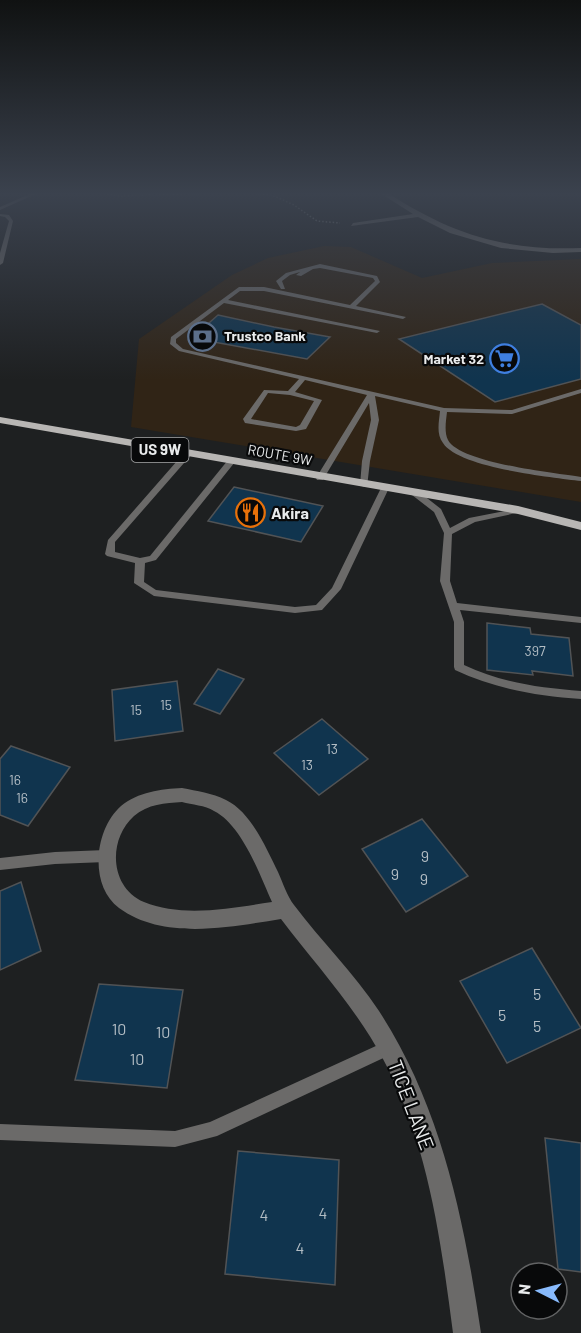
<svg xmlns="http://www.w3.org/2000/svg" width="581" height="1333" font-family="Barlow,sans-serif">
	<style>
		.commercial { fill: #302416 }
		.building { fill: #10344e; stroke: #515355; stroke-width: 1.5 }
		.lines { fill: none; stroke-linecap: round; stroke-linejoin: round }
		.path { stroke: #828485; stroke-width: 1.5; stroke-dasharray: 1.5 2; stroke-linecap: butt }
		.service { fill: #6b6a69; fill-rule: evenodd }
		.minor { fill: #6b6a69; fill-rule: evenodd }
		.primary { fill: #b8b6b4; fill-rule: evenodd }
		.labels { text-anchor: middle; stroke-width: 4.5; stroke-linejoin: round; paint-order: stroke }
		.far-poi-label { font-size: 14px; font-weight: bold; fill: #e9ebec; stroke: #08090a; text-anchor: start }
		.far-street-label { font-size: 14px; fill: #e9ebec; stroke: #08090a }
		.number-label { font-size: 14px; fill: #b3bdc4 }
		.shield { fill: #08090a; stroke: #a6a7a8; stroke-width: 1.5 }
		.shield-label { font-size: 15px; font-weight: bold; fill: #e9ebec }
		.poi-label { font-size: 16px; font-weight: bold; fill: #e9ebec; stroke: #08090a; text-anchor: start }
		.near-number-label { font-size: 16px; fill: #b3bdc4 }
		.near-street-label { font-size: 20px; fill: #e9ebec; stroke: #08090a }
	</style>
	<rect width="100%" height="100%" fill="#1e2021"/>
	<path class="commercial" d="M324 246 351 247 422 278 492 263 581 259V502L131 427 139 339 232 275 268 258Z"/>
	<path class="building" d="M542 304 581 325V379L495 402 399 339Z
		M218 315 274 327 330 337 307 359 192 338Z
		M234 487 323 506 301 542 208 521Z
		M487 623 530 628 531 634 569 638 573 676 532 671 533 675 487 670Z
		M218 669 244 679 220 714 194 704Z
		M177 681 183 731 115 741 112 690Z
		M322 719 368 759 319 795 274 753Z
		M11 746 70 767 28 826 0 815V759Z
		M422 819 468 876 406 912 362 849Z
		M21 882 41 951 0 970V891Z
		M532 948 581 1028 507 1063 460 981Z
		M99 984 183 990 167 1088 75 1080Z
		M545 1138 581 1143V1272L558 1269Z
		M238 1151 339 1160 335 1285 225 1274Z"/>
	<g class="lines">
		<path class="path" d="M100 193 120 196 214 193
			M249 193 272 195 294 205 317 221 340 223"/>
		<path class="service" d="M32 193H38L0 210V207Z
			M0 214 9 215 13 221 3 263 0 265V253L9 221 5 217 0 216Z
			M320 264 377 276 380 282 356 306 406 317 403 319 264 291H240L228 300 380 331 377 333 224 303 176 339V343L183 349 444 408 512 410 581 389V393L512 414 447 412C446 421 444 432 448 440 460 463 555 473 581 477V481C551 477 459 468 443 443 436 434 439 422 440 411L375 396 379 420 370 461 367 487H364L360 485 362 461 371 420 369 403 324 478 323 480H317L316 478 367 395 305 380 295 392 322 400 306 429 296 431 245 423 243 419 264 390 288 391 299 379 179 351 170 344 171 337 239 287H264L350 305 375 281 373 278 320 268 313 269 301 276 296 275 300 272 290 275 282 281 285 289H281L276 281 286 273ZM268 393 290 395 314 401 300 425 296 427 251 419Z
			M184 453H190L191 455 115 542V552L140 558 150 556 228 460H234L235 462 156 560 145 563 144 582 156 590 295 607 316 605 332 588 381 488 385 486H388L389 488 341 589 322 610 295 613 154 596 134 583 135 563 107 556 105 554 108 540Z
			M412 491H418L441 509 450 528 469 518 521 508V512L475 522 452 534 450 581 457 603 581 617V623L460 610 464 622V665C502 683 540 688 581 691V699C537 696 496 689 455 670L454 667V622L440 581 444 533 434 512 412 495Z
			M106 850 111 852 112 856 111 860 106 862 55 864 0 870V858L55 852Z
			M389 1040 394 1043 397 1048 394 1053 217 1136 175 1147 0 1140V1124L175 1131 210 1122Z"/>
		<path class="minor" d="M380 193H388C451 234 505 251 581 248V252L553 253 501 248 450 233 418 217 351 226 353 223 413 214Z
			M182 788C197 791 212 793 226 800 251 812 266 848 278 872 283 883 287 896 294 905 321 941 354 973 379 1011 442 1108 464 1220 481 1333H453C441 1241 428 1142 383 1059 356 1008 316 965 281 919 231 927 164 941 119 908 89 886 94 830 121 806 138 792 161 789 182 788ZM182 802C192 805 205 805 214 811 242 825 260 875 272 902 232 908 183 918 144 902 109 887 108 839 134 816 148 804 165 803 182 802Z"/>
		<path class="primary" d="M0 417 518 506 581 522V530L518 514 0 423Z"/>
	</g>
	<linearGradient id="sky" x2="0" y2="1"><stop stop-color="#101212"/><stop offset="0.51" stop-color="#3b424e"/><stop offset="1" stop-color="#3b424e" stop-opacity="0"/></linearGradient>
	<rect width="581" height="380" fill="url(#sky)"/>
	<defs>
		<symbol id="bank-ring" viewBox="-11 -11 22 22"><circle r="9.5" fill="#08090a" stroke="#5c6f8a" stroke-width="1.5"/><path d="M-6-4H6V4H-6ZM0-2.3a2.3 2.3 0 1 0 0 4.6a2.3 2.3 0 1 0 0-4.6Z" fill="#5c6f8a"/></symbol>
		<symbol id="supermarket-ring" viewBox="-11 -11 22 22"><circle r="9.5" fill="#08090a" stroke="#3f7fe0" stroke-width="1.5"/><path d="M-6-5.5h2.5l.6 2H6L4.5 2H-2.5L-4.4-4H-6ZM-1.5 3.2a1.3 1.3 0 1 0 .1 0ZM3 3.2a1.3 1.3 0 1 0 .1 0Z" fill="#3f7fe0"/></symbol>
		<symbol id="restaurant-ring" viewBox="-11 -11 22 22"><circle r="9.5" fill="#08090a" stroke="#e8710a" stroke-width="1.5"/><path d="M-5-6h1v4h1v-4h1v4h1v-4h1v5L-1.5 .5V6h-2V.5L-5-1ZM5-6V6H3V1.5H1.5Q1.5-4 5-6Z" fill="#e8710a"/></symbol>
	</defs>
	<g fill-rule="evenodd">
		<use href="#bank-ring" x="186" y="320" width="33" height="33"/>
		<use href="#supermarket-ring" x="488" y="342" width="33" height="33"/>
		<use href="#restaurant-ring" x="234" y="496" width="33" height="33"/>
	</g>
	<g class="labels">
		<g class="far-poi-label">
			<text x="224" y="341">Trustco Bank</text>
			<text x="484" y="364" text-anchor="end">Market 32</text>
		</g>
		<g class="far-street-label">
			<text transform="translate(280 455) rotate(10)" y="5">ROUTE 9W</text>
		</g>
		<g class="number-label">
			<text x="535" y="656">397</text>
			<text x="166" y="710">15</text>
			<text x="136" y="715">15</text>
			<text x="332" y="754">13</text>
			<text x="307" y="770">13</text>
			<text x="15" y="785">16</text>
			<text x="22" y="803">16</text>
		</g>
		<rect class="shield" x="131.5" y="438" width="57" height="24" rx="4.5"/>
		<g class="shield-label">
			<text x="160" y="455">US 9W</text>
		</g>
		<g class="poi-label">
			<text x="271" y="519">Akira</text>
		</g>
		<g class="near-number-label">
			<text x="425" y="862">9</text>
			<text x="395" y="880">9</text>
			<text x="424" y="885">9</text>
			<text x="537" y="1000">5</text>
			<text x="502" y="1021">5</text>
			<text x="537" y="1032">5</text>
			<text x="119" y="1035">10</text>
			<text x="163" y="1038">10</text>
			<text x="137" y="1065">10</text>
			<text x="323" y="1219">4</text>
			<text x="264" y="1221">4</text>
			<text x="300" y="1254">4</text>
		</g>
		<g class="near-street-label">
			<text transform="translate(411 1105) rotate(69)" y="7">TICE LANE</text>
		</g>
	</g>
	<g transform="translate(539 1291) rotate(276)"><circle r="28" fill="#08090a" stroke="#626364" stroke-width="1.5"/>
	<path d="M0-4.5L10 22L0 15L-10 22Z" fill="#88bafc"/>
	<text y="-9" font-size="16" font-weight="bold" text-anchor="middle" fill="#e9ebec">N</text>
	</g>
</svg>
